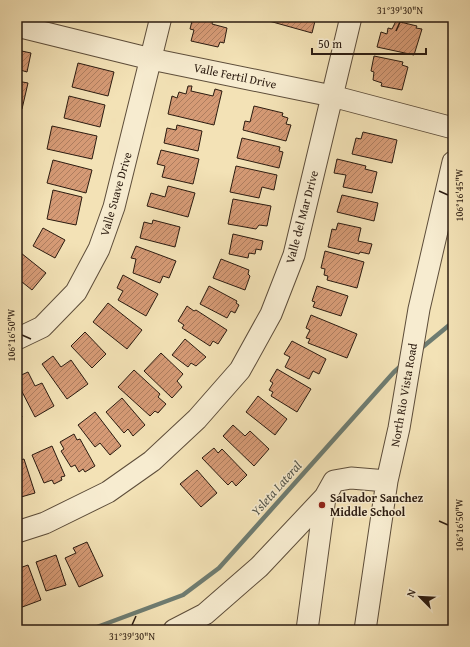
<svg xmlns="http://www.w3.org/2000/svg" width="470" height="647" font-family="'Gentium Book Plus',serif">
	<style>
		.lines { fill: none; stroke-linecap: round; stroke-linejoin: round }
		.stream { stroke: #6e7c71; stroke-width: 4.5 }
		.building { fill: url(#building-hatch); stroke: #2b1b10 }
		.minor-casing { stroke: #5d4d3a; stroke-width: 23 }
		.minor { stroke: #f7ecd0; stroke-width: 21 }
		.ticks { fill: none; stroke: #2b1b10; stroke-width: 1.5 }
		.poi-dot { fill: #8f2418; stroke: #f7ecd0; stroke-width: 1.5 }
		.labels { text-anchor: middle; stroke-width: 3; stroke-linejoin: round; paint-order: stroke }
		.street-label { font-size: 12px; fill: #2b1b10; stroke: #f7ecd0 }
		.poi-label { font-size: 12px; font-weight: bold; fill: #2b1b10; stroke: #f7ecd0; text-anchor: start }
		.water-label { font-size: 13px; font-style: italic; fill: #525449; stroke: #f7ecd0 }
		.neatline { fill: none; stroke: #2b1b10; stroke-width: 1.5 }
		.ticks-label { font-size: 10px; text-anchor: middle; fill: #2b1b10 }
	</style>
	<defs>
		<pattern id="building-hatch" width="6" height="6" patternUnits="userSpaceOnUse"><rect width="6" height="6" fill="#d59a75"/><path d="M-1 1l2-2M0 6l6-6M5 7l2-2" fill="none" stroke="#ad7d5f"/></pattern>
	</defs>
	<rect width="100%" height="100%" fill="#f3e2b6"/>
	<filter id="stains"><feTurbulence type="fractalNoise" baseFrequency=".005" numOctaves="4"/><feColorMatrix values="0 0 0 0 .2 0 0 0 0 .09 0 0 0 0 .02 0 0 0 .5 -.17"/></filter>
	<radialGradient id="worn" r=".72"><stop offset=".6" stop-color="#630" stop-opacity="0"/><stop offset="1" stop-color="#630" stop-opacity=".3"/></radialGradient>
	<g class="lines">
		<path class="stream" d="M419 350 453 322
			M89 630 183 595 219 568 394 372 403 364"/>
	</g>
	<path class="building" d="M99 17H119L118 21Z
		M193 17 213 19 212 24 227 28 224 43 220 42 218 47 191 41 194 30 190 29Z
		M270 17H316L312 33 269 21Z
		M396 21 417 26 416 28 422 29 414 55 377 47 381 32 387 34 388 28 392 29Z
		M17 50 31 53 27 72 17 69Z
		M374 56 403 62 402 65 408 67 402 90 381 86 382 83 373 80 374 72 371 71Z
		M78 63 114 72 108 96 72 87Z
		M17 81 28 83 22 109 17 108Z
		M188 86H192L191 91 213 96 215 89 222 91 214 125 168 114 172 96 177 98 179 92 186 94Z
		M69 96 105 105 100 127 64 118Z
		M254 106 283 113 282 116 288 118 286 124 291 125 286 141 243 130 245 121 250 122Z
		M17 118 21 119 17 134Z
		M177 125 202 131 198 151 164 143 167 128 176 130Z
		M52 126 97 136 92 159 47 149Z
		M363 132 397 140 392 163 352 154 356 138 361 139Z
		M242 138 280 147 279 151 283 152 279 168 237 158Z
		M161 150 199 159 193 184 162 177 165 166 157 164Z
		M337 159 366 166 365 169 377 172 372 193 343 187 346 175 334 173Z
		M53 160 92 170 86 193 47 183Z
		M236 166 277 175 274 190 262 187 259 198 230 192Z
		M168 186 195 193 188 217 147 206 151 193 165 197Z
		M53 190 82 197 76 225 47 219Z
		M342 195 378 203 374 221 337 212Z
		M233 199 271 206 267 226 259 225 256 229 228 224Z
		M153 220 180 227 175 247 140 238 144 222 152 224Z
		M338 223 361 228 358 241 372 244 369 254 360 252 359 254 328 247 332 229 336 230Z
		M43 228 65 240 55 258 33 246Z
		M233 234 263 241 261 250 256 249 255 254 249 253 248 258 229 254Z
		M136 246 176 261 169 278 163 276 160 283 133 273 136 259 131 258Z
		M325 251 364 262 357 288 327 280 328 276 324 275 325 269 321 268Z
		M21 253 46 273 32 290 17 278V258Z
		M221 259 249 270 248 274 250 276 245 290 213 278Z
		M123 275 158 294 146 316 118 300 123 291 117 288Z
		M209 286 237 301 236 303 239 305 235 313 231 311 227 318 200 304Z
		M317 286 348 296 341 316 313 307 315 302 312 301Z
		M108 303 142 330 127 349 93 322Z
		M187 306 194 311 196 310 227 330 218 344 213 341 210 346 182 328 184 325 178 321Z
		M311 315 357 334 347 358 308 343 310 339 306 338 310 330 306 328Z
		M85 332 106 354 92 368 71 346Z
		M185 339 206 357 196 366 191 363 188 367 172 355Z
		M292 341 326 359 319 374 313 371 309 379 285 367 290 357 284 354Z
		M161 353 183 374 177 381 182 387 172 398 144 371Z
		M53 356 61 367 71 360 88 384 67 399 42 364Z
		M277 369 311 389 297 412 271 396 273 392 269 390 273 383 270 381Z
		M134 370 160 394 158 397 166 404 158 413 155 411 150 416 118 387Z
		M28 372 35 386 42 383 54 406 35 417 17 382V377Z
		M258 396 287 419 275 435 246 412Z
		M122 398 145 425 133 436 128 429 124 433 106 412Z
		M17 403 22 417 17 419Z
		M95 412 121 446 110 455 100 443 95 447 78 425Z
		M233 425 245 436 250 431 269 449 254 466 223 436Z
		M74 434 77 440 80 439 95 466 85 472 83 469 79 472 75 465 71 467 61 451 64 449 60 442Z
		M52 446 65 476 61 477 62 480 54 484 52 480 44 483 32 455Z
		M214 448 218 453 222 449 247 475 236 486 232 481 228 485 202 458Z
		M24 459 35 493 21 497 19 490H17V461Z
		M197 470 217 493 201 507 180 484Z
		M87 542 103 576 79 587 65 558 76 553 73 548Z
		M56 555 66 585 46 591 36 562Z
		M28 565 41 600 17 609V569Z"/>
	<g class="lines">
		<defs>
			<path id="minor" d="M17 26 151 59 332 96 453 128
				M17 339 42 327 76 292 99 249 114 207 161 17
				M17 532 45 523 108 492 152 461 197 419 240 370 271 314 294 255 351 17
				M174 630 205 614 259 567 325 497
				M307 630 325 497 334 481 351 478 387 481
				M365 630 387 481 399 428 419 309 453 162"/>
		</defs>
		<use href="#minor" class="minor-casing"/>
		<use href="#minor" class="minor"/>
	</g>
	<path class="ticks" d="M396 31 400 22M439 191 448 195M22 335 31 339M439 521 448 525M132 625 136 616"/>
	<circle class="poi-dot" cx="322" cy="505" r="4"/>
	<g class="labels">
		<g class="street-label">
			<text transform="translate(235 76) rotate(12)" y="4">Valle Fertil Drive</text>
			<text transform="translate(116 194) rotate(-74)" y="4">Valle Suave Drive</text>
			<text transform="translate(302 217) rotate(-75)" y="4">Valle del Mar Drive</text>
			<text transform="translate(404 395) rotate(-80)" y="4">North Rio Vista Road</text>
		</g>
		<g class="poi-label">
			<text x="330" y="502">Salvador Sanchez<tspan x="330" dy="14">Middle School</tspan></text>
		</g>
		<g class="water-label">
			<text transform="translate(276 488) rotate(-48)" y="5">Ysleta Lateral</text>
		</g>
	</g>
	<rect width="470" height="647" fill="none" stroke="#f3e2b6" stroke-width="44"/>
	<g transform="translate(420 597) rotate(294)" stroke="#f7ecd0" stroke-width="3" paint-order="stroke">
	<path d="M0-3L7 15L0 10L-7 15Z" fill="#2b1b10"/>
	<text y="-6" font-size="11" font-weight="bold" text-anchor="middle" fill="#2b1b10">N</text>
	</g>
	<path d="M312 48v6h114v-6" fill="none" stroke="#2b1b10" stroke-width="2"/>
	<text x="318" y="48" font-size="12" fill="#2b1b10" stroke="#f7ecd0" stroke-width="3" paint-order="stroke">50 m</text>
	<rect x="22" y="22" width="426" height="603" class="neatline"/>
	<g class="ticks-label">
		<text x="400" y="14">31°39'30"N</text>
		<text transform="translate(459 195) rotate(-90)" y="4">106°16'45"W</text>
		<text transform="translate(11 335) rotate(-90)" y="4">106°16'50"W</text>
		<text transform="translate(459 525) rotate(-90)" y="4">106°16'50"W</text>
		<text x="132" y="640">31°39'30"N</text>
	</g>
	<rect width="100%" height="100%" filter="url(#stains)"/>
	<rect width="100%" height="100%" fill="url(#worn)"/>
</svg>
